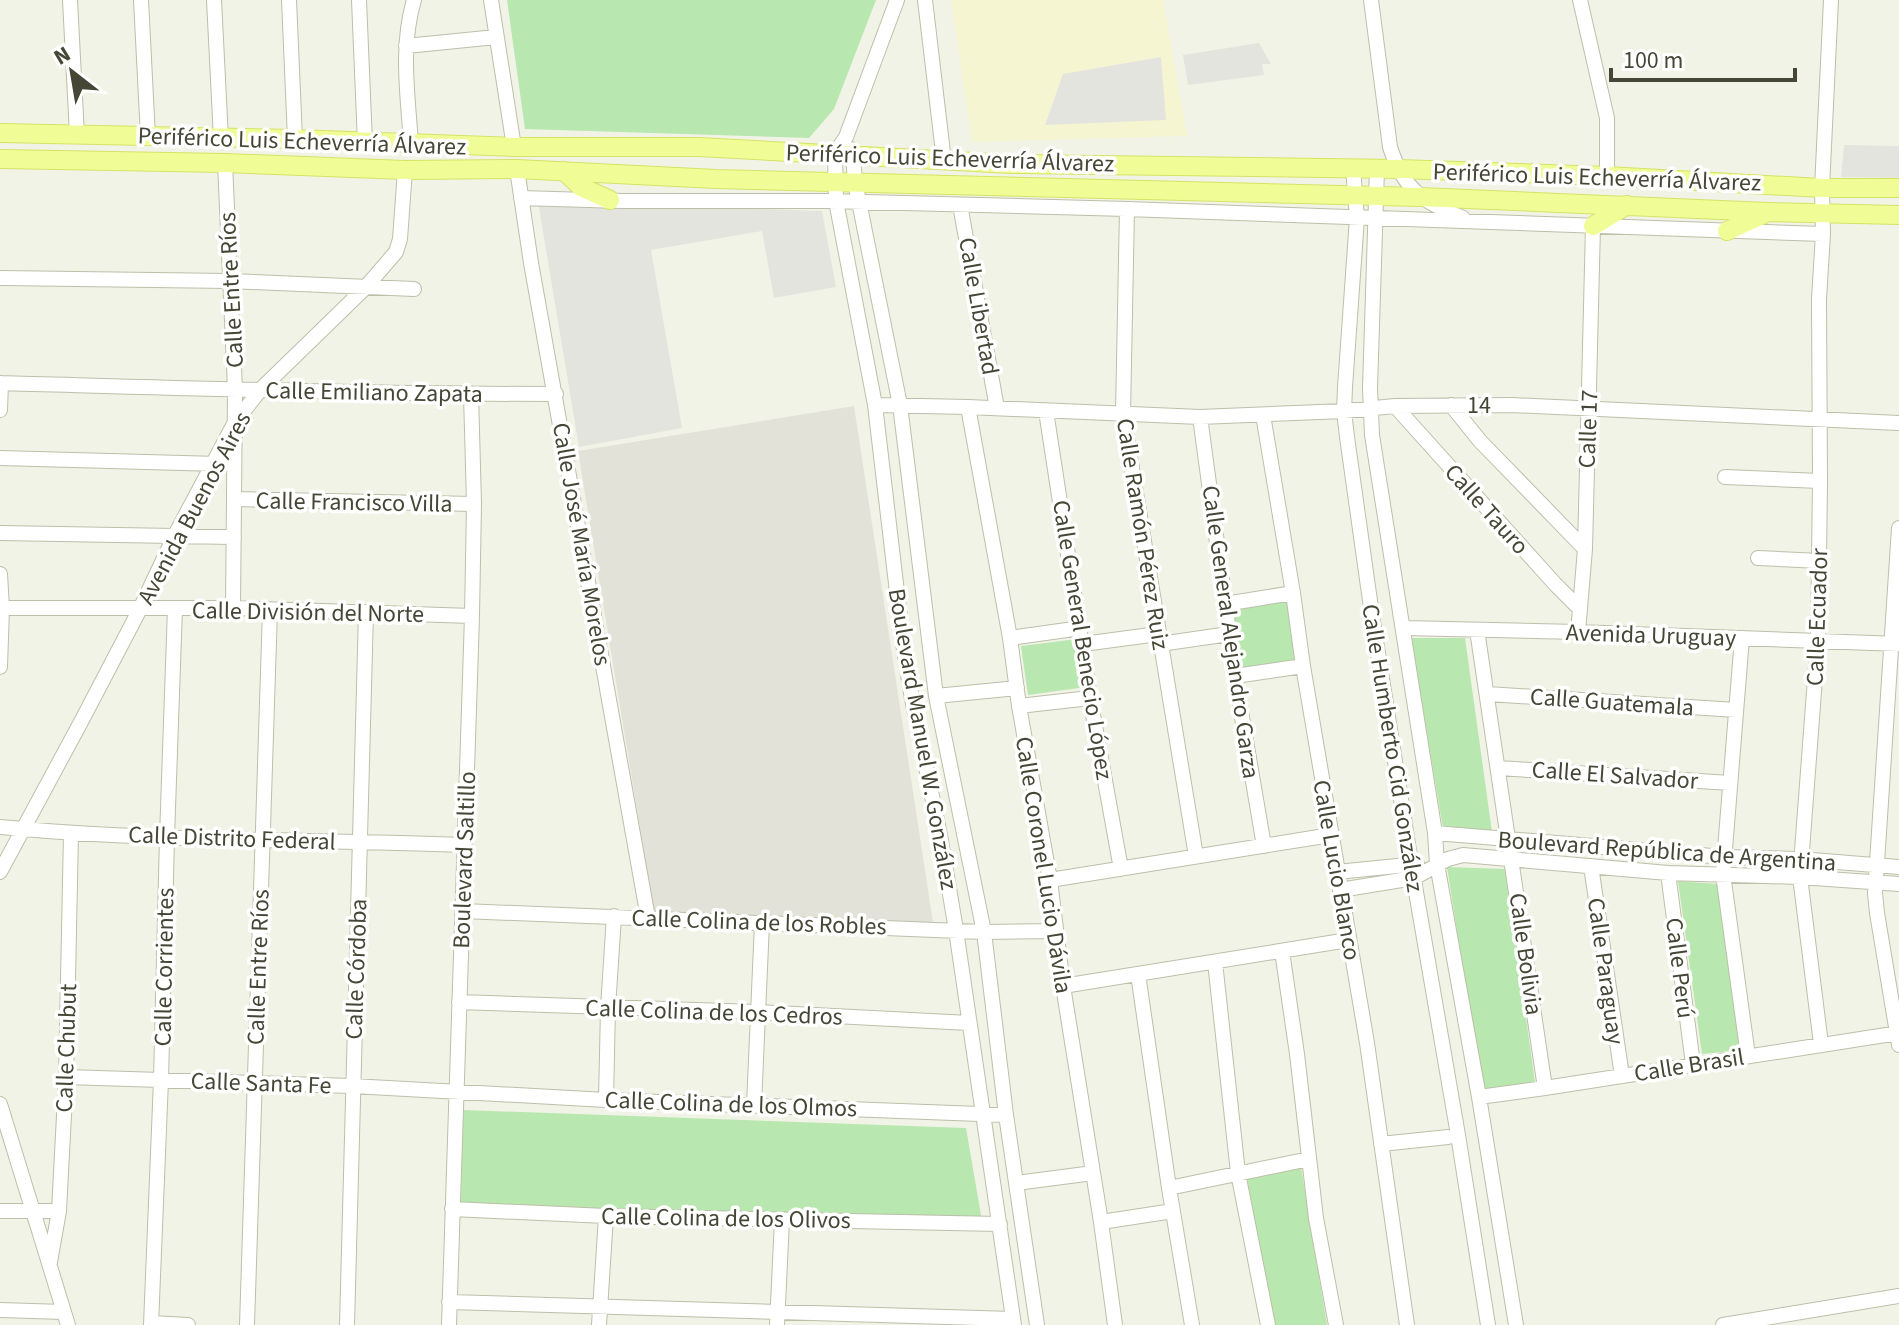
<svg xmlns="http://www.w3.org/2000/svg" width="1899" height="1325" font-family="'Source Sans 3',sans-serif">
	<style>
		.commercial { fill: #f5f5d2 }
		.industrial { fill: #e3e2d9 }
		.green { fill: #b8e7b0 }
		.parking { fill: #e4e4df }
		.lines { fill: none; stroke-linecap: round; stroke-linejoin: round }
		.minor-casing { stroke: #bdbfa9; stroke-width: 16 }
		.major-casing { stroke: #d5e365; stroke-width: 20 }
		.minor { stroke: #fff; stroke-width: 14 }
		.major { stroke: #f0fd96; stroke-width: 18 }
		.labels { text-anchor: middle; stroke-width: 7; stroke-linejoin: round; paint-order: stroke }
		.street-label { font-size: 24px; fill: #464636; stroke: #fff }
	</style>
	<rect width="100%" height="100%" fill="#f2f3e7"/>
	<path class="commercial" d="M951 0H1163L1187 136 972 142Z"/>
	<path class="industrial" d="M854 406 934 929 654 913 578 451Z"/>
	<path class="green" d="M507 0H876L834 109 809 138 525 129Z
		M1298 598 1308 661 1228 672 1217 609Z
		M1411 638H1465L1492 832 1443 828Z
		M1077 639 1086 687 1028 695 1021 646Z
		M1447 867 1505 869 1535 1082 1482 1090Z
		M1678 881 1717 884 1741 1050 1702 1054Z
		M463 1110 966 1128 982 1221 584 1209 461 1203Z
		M1301 1167 1327 1325H1272L1247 1176Z"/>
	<path class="parking" d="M1259 43 1271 64H1262L1264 75 1188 85 1183 55Z
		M1161 57 1166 120 1045 125 1063 74Z
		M1844 145 1899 146V178L1841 177Z
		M538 202 822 211 836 287 774 298 762 231 651 250 682 428 579 447Z"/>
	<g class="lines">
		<defs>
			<path id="minor" d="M70 0 77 135
				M141 0 148 137
				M214 0 221 139
				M289 0 295 139
				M359 0 365 143
				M491 0 514 147
				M897 0 846 137 835 153 836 201 875 405 903 643 912 699 940 835 956 930 1014 1325
				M925 0 944 161
				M1371 0 1390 147C1404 191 1423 201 1463 218
				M1580 0 1607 118V176
				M406 46 496 37
				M411 144C408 96 400 47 414 0
				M851 149 853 155 855 182 900 405 936 696 984 932 1006 1115 1037 1325
				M225 163 235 389 233 608
				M1353 168 1357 218 1345 387 1344 411 1347 437 1372 615 1411 863 1458 1135 1488 1325
				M1377 168 1370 388 1372 435 1435 833 1437 864 1479 1097 1516 1325
				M517 169 531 263 648 918
				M521 198 622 201H828L1127 209 1823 234
				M960 205 997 408
				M1127 209 1123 414 1196 856
				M0 278 230 281 414 289
				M0 383C185 388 371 394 556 394
				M875 405 968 407 1200 417 1344 411 1395 406 1512 405 1899 423
				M1451 405 1480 441 1585 549
				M1395 406 1555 584 1580 609
				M968 407 1010 638 1019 706 1050 880 1063 986 1101 1222 1115 1325
				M0 410 1 383
				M1046 411 1090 698 1121 869
				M1263 415 1293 593 1303 666 1367 1043 1407 1325
				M1200 417 1235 676 1264 846
				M0 458 219 464
				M1725 477 1820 481
				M234 499 474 504
				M1899 528 1875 893 1877 913 1899 1045
				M0 533 234 537
				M1758 558 1820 561
				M0 574 2 608 0 667
				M1225 604 1293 593
				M0 608H233L472 616
				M1403 628 1578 632 1899 644
				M1477 630 1545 1088
				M1578 632 1585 549 1593 226
				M1010 638 1081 628
				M1742 638 1723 874 1748 1056
				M1083 644 1158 634
				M1160 644 1229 634
				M1235 676 1303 666
				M1488 694 1736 710
				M936 696 1017 688
				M1019 706 1090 698
				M1499 768 1730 783
				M0 827C154 842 309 839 463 845
				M1435 833 1724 857 1800 859 1899 867
				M1591 866 1622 1076
				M0 872 82 720 140 609 174 537 235 422 261 389 365 288 396 252 400 239 405 170
				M1337 872 1417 864
				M1668 873 1693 1064
				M1050 880 1331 835
				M1340 890 1414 878 1448 859 1463 855 1668 873 1800 877 1899 884
				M463 911 984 932 1056 931
				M1282 951 1297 1054 1316 1218 1336 1325
				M1215 962 1238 1173 1268 1325
				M1138 974 1169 1188 1192 1325
				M1063 986 1348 940
				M459 1002 757 1012 969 1023
				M1821 1044 1800 877 1818 639 1820 481 1819 299 1823 234 1822 188 1831 0
				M66 1077 352 1086 606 1100 1006 1115
				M1479 1097 1545 1088 1899 1033
				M606 1100 608 1008 614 916
				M0 1104 68 1325
				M754 1105 762 923
				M1381 1144 1448 1137
				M1016 1183 1093 1173
				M1169 1188 1309 1159
				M452 1209 606 1216 1000 1224
				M0 1211H59
				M1101 1222 1173 1211
				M50 1262 59 1211 66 1077 71 833
				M449 1302 1013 1319
				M0 1310 64 1312
				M151 1323 188 1325
				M151 1325 161 1080 167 837 175 608
				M247 1325 270 610
				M347 1325C352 1087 361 850 366 612
				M449 1325 472 616 474 504 471 394
				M599 1325 606 1216
				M777 1325 782 1220
				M1723 1325 1899 1296"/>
			<path id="major" d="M0 133 295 139 514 147H699L1011 164 1399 169 1607 176 1822 188H1899
				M0 159 225 163 405 170 517 169 716 179 1420 197 1767 212 1899 215
				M564 171 581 187 610 200
				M1593 226 1627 205
				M1727 231 1764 214"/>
		</defs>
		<use href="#minor" class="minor-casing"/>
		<use href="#major" class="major-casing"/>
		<use href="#minor" class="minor"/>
		<use href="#major" class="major"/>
	</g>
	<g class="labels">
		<g class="street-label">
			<text transform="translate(302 141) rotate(2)" y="8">Periférico Luis Echeverría Álvarez</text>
			<text transform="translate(950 158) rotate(2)" y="8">Periférico Luis Echeverría Álvarez</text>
			<text transform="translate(1597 177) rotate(2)" y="8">Periférico Luis Echeverría Álvarez</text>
			<text transform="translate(231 290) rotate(-93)" y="8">Calle Entre Ríos</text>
			<text transform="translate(979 306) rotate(80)" y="8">Calle Libertad</text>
			<text transform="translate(374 392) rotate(1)" y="8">Calle Emiliano Zapata</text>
			<text x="1479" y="413">14</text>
			<text transform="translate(1588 429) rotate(-88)" y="8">Calle 17</text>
			<text transform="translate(354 502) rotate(1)" y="8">Calle Francisco Villa</text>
			<text transform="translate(194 508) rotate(-62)" y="8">Avenida Buenos Aires</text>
			<text transform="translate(1487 509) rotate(48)" y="8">Calle Tauro</text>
			<text transform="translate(1143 534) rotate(81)" y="8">Calle Ramón Pérez Ruiz</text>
			<text transform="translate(582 544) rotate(80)" y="8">Calle José María Morelos</text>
			<text transform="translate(308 612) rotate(1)" y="8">Calle División del Norte</text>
			<text transform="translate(1817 617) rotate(-88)" y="8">Calle Ecuador</text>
			<text transform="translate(1231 632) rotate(82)" y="8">Calle General Alejandro Garza</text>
			<text transform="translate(1651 635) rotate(2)" y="8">Avenida Uruguay</text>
			<text transform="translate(1083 640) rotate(81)" y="8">Calle General Benecio López</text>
			<text transform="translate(1612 702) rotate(4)" y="8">Calle Guatemala</text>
			<text transform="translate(923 739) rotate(80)" y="8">Boulevard Manuel W. González</text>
			<text transform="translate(1393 748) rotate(81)" y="8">Calle Humberto Cid González</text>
			<text transform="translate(1615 775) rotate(4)" y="8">Calle El Salvador</text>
			<text transform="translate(232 838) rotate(2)" y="8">Calle Distrito Federal</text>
			<text transform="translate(1667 851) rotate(4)" y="8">Boulevard República de Argentina</text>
			<text transform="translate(464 860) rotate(-88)" y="8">Boulevard Saltillo</text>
			<text transform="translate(1044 865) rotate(81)" y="8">Calle Coronel Lucio Dávila</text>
			<text transform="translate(1337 870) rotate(80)" y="8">Calle Lucio Blanco</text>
			<text transform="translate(759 922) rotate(2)" y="8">Calle Colina de los Robles</text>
			<text transform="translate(1526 954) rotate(82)" y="8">Calle Bolivia</text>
			<text transform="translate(164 967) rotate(-89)" y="8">Calle Corrientes</text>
			<text transform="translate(258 967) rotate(-88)" y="8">Calle Entre Ríos</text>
			<text transform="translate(1680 968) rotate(83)" y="8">Calle Perú</text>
			<text transform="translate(356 969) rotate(-88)" y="8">Calle Córdoba</text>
			<text transform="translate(1606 971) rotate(82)" y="8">Calle Paraguay</text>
			<text transform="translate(714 1012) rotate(2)" y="8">Calle Colina de los Cedros</text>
			<text transform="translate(66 1048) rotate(-88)" y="8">Calle Chubut</text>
			<text transform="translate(1689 1065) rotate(-9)" y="8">Calle Brasil</text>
			<text transform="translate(261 1083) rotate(2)" y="8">Calle Santa Fe</text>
			<text transform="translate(731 1104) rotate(2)" y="8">Calle Colina de los Olmos</text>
			<text transform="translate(726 1218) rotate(1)" y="8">Calle Colina de los Olivos</text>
		</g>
	</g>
	<g transform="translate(72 72) rotate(329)" stroke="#ffffff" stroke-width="6" paint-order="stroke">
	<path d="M0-6L14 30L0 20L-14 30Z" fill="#464636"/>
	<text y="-12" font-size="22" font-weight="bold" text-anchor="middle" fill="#464636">N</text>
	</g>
	<path d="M1611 68v12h184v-12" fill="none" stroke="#464636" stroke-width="4"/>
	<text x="1623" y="68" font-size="24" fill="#464636" stroke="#ffffff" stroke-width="6" paint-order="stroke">100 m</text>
</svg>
